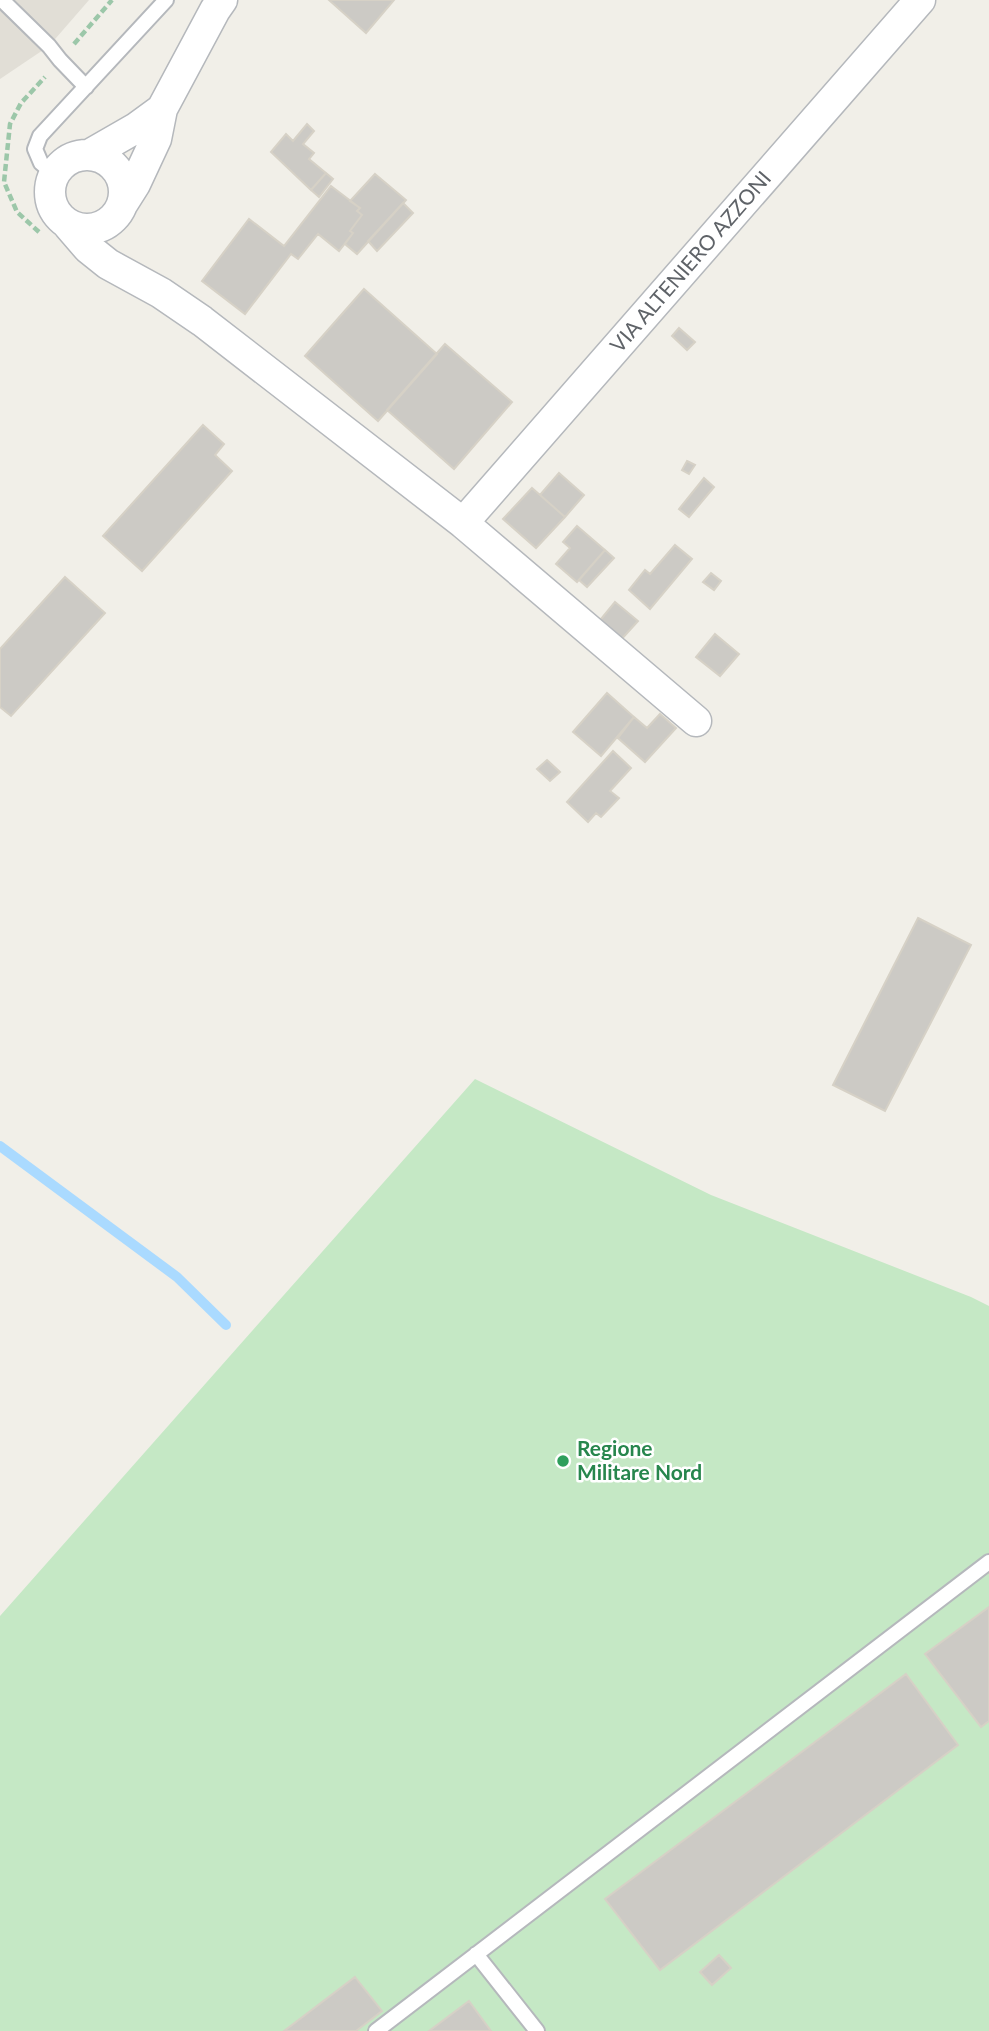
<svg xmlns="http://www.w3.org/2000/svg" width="989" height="2031" font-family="Lato,sans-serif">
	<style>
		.education { fill: #e1ded6 }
		.pitch { fill: #c5e8c5 }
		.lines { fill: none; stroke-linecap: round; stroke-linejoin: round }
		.stream { stroke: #aadaff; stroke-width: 10 }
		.building { fill: #cccac5; stroke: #d6d1c6; stroke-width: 2 }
		.lane-casing { stroke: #b5b8bc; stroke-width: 18 }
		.street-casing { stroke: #b5b8bc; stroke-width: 33 }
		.path { stroke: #9cc7a9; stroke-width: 4.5; stroke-dasharray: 7 3.5; stroke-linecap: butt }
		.lane { stroke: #fff; stroke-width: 14 }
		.street { stroke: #fff; stroke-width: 30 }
		.leisure-dot { fill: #2e9e5b; stroke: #fff; stroke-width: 2.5 }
		.labels { text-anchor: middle; stroke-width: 5; stroke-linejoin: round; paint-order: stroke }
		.street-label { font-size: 21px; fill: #5f6368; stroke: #fff }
		.leisure-label { font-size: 21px; font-weight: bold; fill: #27864d; stroke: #fff; text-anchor: start }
	</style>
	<rect width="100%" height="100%" fill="#f1efe8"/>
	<path class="education" d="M0 0H89L49 46 0 79Z"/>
	<path class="pitch" d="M475 1079 711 1195 971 1297 989 1306V2031H0V1616Z"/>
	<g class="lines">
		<path class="stream" d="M0 1146 177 1277 226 1325"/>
	</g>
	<path class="building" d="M329 0H394L366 33Z
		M307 124 314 131 303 144 314 153 309 159 326 173 311 190 271 152 286 134 293 141Z
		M326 173 333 179 319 197 311 190Z
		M375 174 406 200 357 254 345 244 353 233 350 231 362 215 357 211 360 208 350 201Z
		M331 186 360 208 357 211 362 215 350 231 353 233 339 251 318 234 298 259 291 254 245 314 202 281 249 219 284 246Z
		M403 203 413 213 377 251 368 241Z
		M364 289 437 354 378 421 305 356Z
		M679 328 695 342 687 350 672 336Z
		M445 344 512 402 454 469 387 410Z
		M203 425 224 444 215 455 232 471 142 571 103 536Z
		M687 461 695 465 689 474 682 470Z
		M559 473 584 495 565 517 540 495Z
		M704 478 714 487 689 517 679 509Z
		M532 488 565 517 536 548 503 519Z
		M577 526 605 550 577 582 556 564 570 548 563 542Z
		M675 545 692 559 650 609 629 590 645 570 650 574Z
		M605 550 614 558 587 587 579 580Z
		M711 573 721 581 714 590 703 582Z
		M65 577 105 613 11 716 0 707V649Z
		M615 602 638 621 618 643 599 626 601 619Z
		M715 634 739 654 720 676 696 657Z
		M607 693 634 717 601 756 573 732Z
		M660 714 676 728 645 762 618 738 634 717 647 728Z
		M613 751 631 768 610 791 619 798 601 817 596 813 588 822 567 802Z
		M547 760 560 772 550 781 537 769Z
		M918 918 971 945 885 1111 833 1085Z
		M989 1607V1721L981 1727 925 1654Z
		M906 1674 958 1745 660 1970 605 1899Z
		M719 1955 731 1968 712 1985 700 1972Z
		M355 1977 382 2011 356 2031H284Z
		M469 2001 491 2031H429Z"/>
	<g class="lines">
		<defs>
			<path id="lane" d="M2 0 49 46 60 60 86 87
				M54 174 41 163 35 149 40 136 166 0
				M476 1954 537 2031
				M376 2031 989 1562"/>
			<path id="street" d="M50 192a37 37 0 1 1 74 0a37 37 0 1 1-74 0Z
				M89 155 136 128 162 109
				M123 203 135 184 156 139 162 109 215 10 222 0
				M69 226 88 248 108 264 161 293 202 321 463 523 696 721
				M463 523 920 0"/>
		</defs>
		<use href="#lane" class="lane-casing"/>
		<use href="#street" class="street-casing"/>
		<path class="path" d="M74 44 112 0
			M39 232 17 212 4 182 10 124 21 103 45 77"/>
		<use href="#lane" class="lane"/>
		<use href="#street" class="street"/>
	</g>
	<circle class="leisure-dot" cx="563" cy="1461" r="7"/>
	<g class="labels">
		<g class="street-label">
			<text transform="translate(691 262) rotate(-49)" y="7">VIA ALTENIERO AZZONI</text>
		</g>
		<g class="leisure-label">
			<text x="577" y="1456">Regione<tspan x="577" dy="24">Militare Nord</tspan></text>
		</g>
	</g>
</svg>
